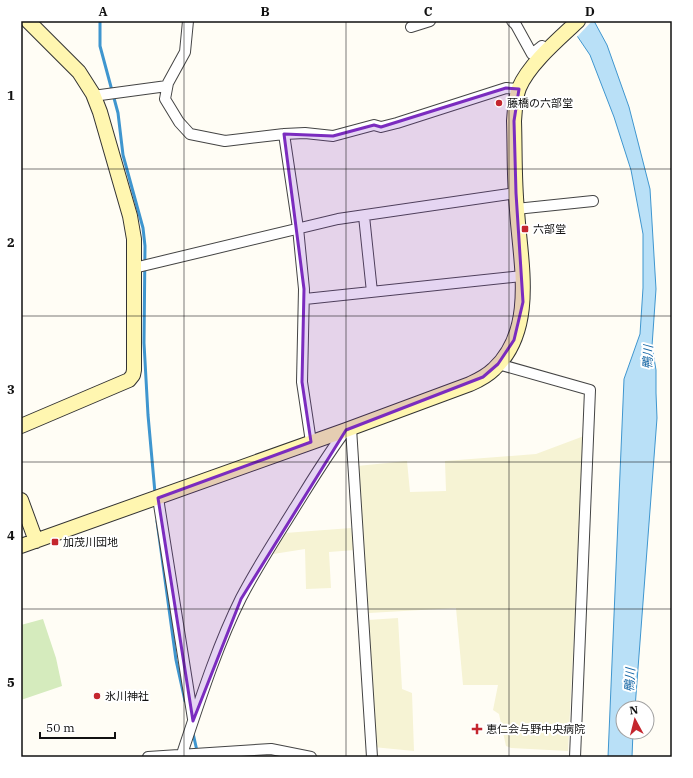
<svg xmlns="http://www.w3.org/2000/svg" width="693" height="778" font-family="'IBM Plex Serif','Noto Sans JP',serif">
	<style>
		.farmland { fill: #f6f3d4 }
		.green { fill: #d5ebbd }
		.water { fill: #b9e0f7; stroke: #3f96cf }
		.pier { fill: #fffdf5 }
		.lines { fill: none; stroke-linecap: round; stroke-linejoin: round }
		.stream { stroke: #3f96cf; stroke-width: 3 }
		.street-casing { stroke: #444; stroke-width: 12 }
		.secondary-casing { stroke: #333; stroke-width: 16 }
		.street { stroke: #fff; stroke-width: 10 }
		.secondary { stroke: #fff6b0; stroke-width: 14 }
		.marked { fill: #7b2cbf; fill-opacity: 0.2; stroke: #7b2cbf; stroke-width: 3; stroke-linejoin: round }
		.grid { fill: none; stroke: #111; stroke-width: 1; stroke-opacity: 0.55 }
		.poi-dot { fill: #c4262e; stroke: #fff; stroke-width: 1.5 }
		.labels { text-anchor: middle; stroke-width: 4; stroke-linejoin: round; paint-order: stroke }
		.poi-label { font-size: 11px; fill: #111; stroke: #fff; text-anchor: start }
		.water-label { font-size: 12px; font-style: italic; fill: #1768a6; stroke: #fff }
		.neatline { fill: none; stroke: #111; stroke-width: 1.5 }
		.grid-label { font-size: 13px; text-anchor: middle; font-weight: bold; fill: #111 }
	</style>
	<rect width="100%" height="100%" fill="#fffdf5"/>
	<path class="farmland" d="M584 436 568 751 511 748 506 746 499 714 493 710 498 685H463L456 608 369 613 357 466 407 461 410 492 446 491 445 461 536 454Z
		M351 528 355 550 329 552 331 588 306 589 305 549 267 555 285 533Z
		M398 618 402 689 412 693 414 751 373 747 368 620Z"/>
	<path class="green" d="M43 619 56 658 62 686 21 700V625Z"/>
	<path class="water" d="M567 21H594L607 45 629 107 650 189 656 289 652 346 656 370V393L657 418 635 708H623V732H633L632 757H608L624 379 640 334 643 288V234L631 170 614 117 590 55Z"/>
	<path class="pier" d="M565 21H592L576 38Z"/>
	<g class="lines">
		<path class="stream" d="M100 21V46L118 113 123 155 143 228 145 246 144 343 148 415 155 493
			M157 521 176 660 185 701
			M193 733 197 751"/>
		<defs>
			<path id="street" d="M188 21 185 52 168 83 165 99 179 122 190 134 225 141 284 134 305 133 333 136 374 125 381 127 397 123 506 88 519 89
				M512 21 516 25 532 54 542 46
				M411 27 430 21
				M93 96 167 86
				M284 134 298 228 304 289 302 382 311 442
				M516 209 593 201
				M364 216 372 292
				M134 268 338 219 516 193
				M305 299 522 276
				M498 364 590 390 575 757
				M351 428 372 757
				M158 498 193 719
				M182 754C199 703 217 646 241 598 257 567 276 538 294 509 311 482 327 455 346 430
				M148 757 271 749 311 757"/>
			<path id="secondary" d="M21 426 129 380 133 375 134 370V239L130 216 100 112 93 94 79 72 28 21
				M21 500 36 541
				M21 546 346 430 470 384C479 380 487 376 494 369 537 329 520 261 517 210 514 180 515 151 514 121 515 110 515 98 519 88 529 64 559 39 578 21"/>
		</defs>
		<use href="#street" class="street-casing"/>
		<use href="#secondary" class="secondary-casing"/>
		<use href="#street" class="street"/>
		<use href="#secondary" class="secondary"/>
	</g>
	<path class="marked" d="M506 88 519 89 514 121 516 193 523 302 514 340 498 364 483 377 346 430 241 599 193 721 158 498 311 442 302 382 304 289 284 134 333 136 374 125 381 127Z"/>
	<path class="grid" d="M184 21V757M346 21V757M509 21V757M21 169H672M21 316H672M21 462H672M21 609H672"/>
	<g class="poi-dot">
		<circle cx="499" cy="103" r="4"/>
		<rect x="521" y="225" width="8" height="8" rx="2"/>
		<rect x="51" y="538" width="8" height="8" rx="2"/>
		<circle cx="97" cy="696" r="4"/>
		<path d="M475 723h4v4h4v4h-4v4h-4v-4h-4v-4h4z"/>
	</g>
	<g class="labels">
		<g class="poi-label">
			<text x="507" y="107">藤橋の六部堂</text>
			<text x="533" y="233">六部堂</text>
			<text x="63" y="546">加茂川団地</text>
			<text x="105" y="700">氷川神社</text>
			<text x="486" y="733">恵仁会与野中央病院</text>
		</g>
		<g class="water-label">
			<text transform="translate(648 357) rotate(-88)" y="4">鴨川</text>
			<text transform="translate(630 680) rotate(-87)" y="4">鴨川</text>
		</g>
	</g>
	<rect width="693" height="778" fill="none" stroke="#ffffff" stroke-width="44"/>
	<g transform="translate(635 720) rotate(353)"><circle r="19" fill="#ffffff" stroke="#a0a0a0"/>
	<path d="M0-3L7 15L0 10L-7 15Z" fill="#c4262e"/>
	<text y="-6" font-size="11" font-weight="bold" text-anchor="middle" fill="#111111">N</text>
	</g>
	<path d="M40 732v6h75v-6" fill="none" stroke="#111111" stroke-width="2"/>
	<text x="46" y="732" font-size="12" fill="#111111" stroke="#ffffff" stroke-width="3" paint-order="stroke">50 m</text>
	<rect x="22" y="22" width="649" height="734" class="neatline"/>
	<g class="grid-label">
		<text x="103" y="16">A</text>
		<text x="265" y="16">B</text>
		<text x="428" y="16">C</text>
		<text x="590" y="16">D</text>
		<text x="11" y="100">1</text>
		<text x="11" y="247">2</text>
		<text x="11" y="394">3</text>
		<text x="11" y="540">4</text>
		<text x="11" y="687">5</text>
	</g>
</svg>
